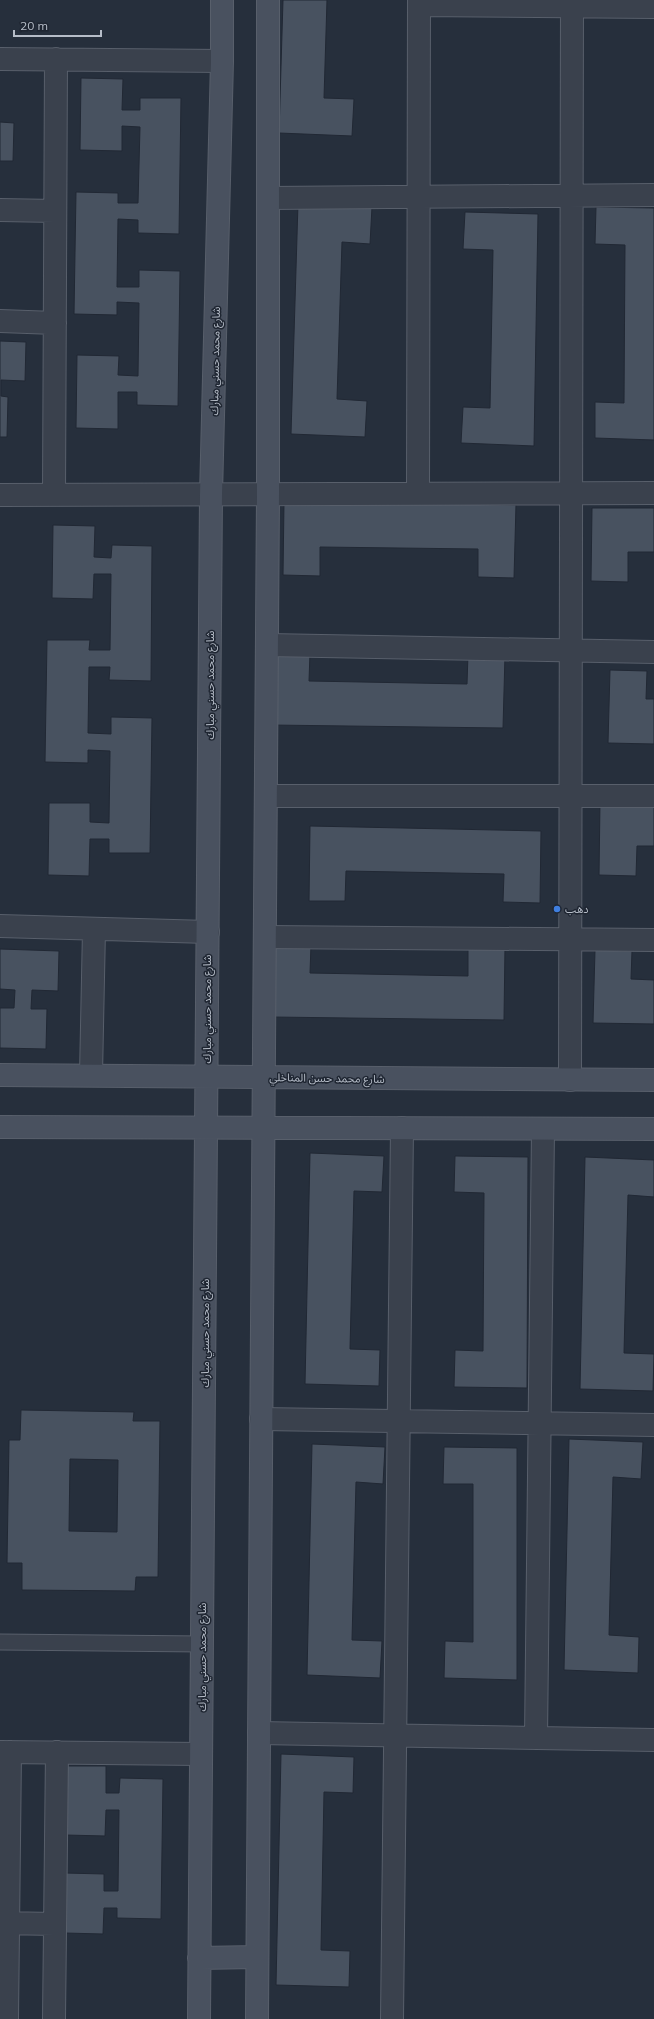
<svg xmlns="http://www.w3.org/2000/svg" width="654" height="2019" font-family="Mulish,'Noto Sans Arabic',sans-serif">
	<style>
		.building { fill: #485260; stroke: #212834; fill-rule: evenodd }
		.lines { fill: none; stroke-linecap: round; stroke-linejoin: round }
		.lane-casing { stroke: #585f6b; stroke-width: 17 }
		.street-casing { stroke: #585f6b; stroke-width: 24 }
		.secondary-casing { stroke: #585f6b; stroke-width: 24 }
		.lane { stroke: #3a414d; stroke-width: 15 }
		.street { stroke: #3a414d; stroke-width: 22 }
		.secondary { stroke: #49515f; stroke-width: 22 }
		.shop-dot { fill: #3f7fe0; stroke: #1f2632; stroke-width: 1.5 }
		.labels { text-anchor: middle; stroke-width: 3; stroke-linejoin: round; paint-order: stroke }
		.street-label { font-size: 11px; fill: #b6bdc8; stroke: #1f2632 }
		.poi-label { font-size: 11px; fill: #b6bdc8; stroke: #1f2632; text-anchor: start }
	</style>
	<rect width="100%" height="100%" fill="#262f3c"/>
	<path class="building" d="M283 0H327L324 98 354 99 352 136 279 133Z
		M81 78 123 79 122 110H140V98H181L179 234 138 233V220L118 219 117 287H139V270L180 271 178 406 137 405V392H118V429L76 428 77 355 119 356 118 375 138 376 139 303 117 302V315L74 314 76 192 118 193V203H138L140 127 122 126V151L80 150Z
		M0 122 14 123 13 161H0Z
		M298 203 372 207 370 244 342 242 337 399 367 401 365 437 291 434Z
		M596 207 654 208V440L595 438V402L624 403 625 245 595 244Z
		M465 212 538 214 534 446 461 443 463 407 490 408 493 250 463 249Z
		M0 341 26 342 25 381 1 380V396L8 397 7 437H0Z
		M284 502 516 505 514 578 478 577V549L320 547V576L283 575Z
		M592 508H654V552H628V582L591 581Z
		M53 525 95 526 94 557 111 558 112 545 152 546 151 681 109 680 110 667H89L88 733 111 734V717L152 718 150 853H109V839H90L89 876 48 875 49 803H90V822L109 823 110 751 88 750V763L45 762 47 640H90L89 650H110L111 574H94L93 599 52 598Z
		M273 652 310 653 309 681 467 684 468 654 505 655 503 728 271 725Z
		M610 670 647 671 646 699H654V744L608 743Z
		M600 801 654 802V846H637L636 876 599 875Z
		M310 826 541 831 540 903 503 902 504 874 346 871 345 901H309Z
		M274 943 311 945 310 973 468 976V946L505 947 504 1020 272 1017Z
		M0 949 59 951 58 991 32 990 31 1009H47L46 1049 0 1048V1008H14L15 990 0 989Z
		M595 950 632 951 631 979 654 980V1024L593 1023Z
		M310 1153 384 1156 382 1192 354 1191 350 1349 380 1350 379 1386 305 1384Z
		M455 1156 528 1157 527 1388 454 1387 455 1350 483 1351 484 1193 454 1192Z
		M585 1157 654 1160V1197L628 1195 624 1353 654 1354 653 1391 580 1389Z
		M21 1410 134 1412 133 1421H160L158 1577H136L135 1591 22 1590V1563H7L9 1440H20ZM70 1459 118 1460 117 1532 69 1531Z
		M569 1439 643 1442 641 1479 613 1477 609 1635 639 1637 638 1673 564 1670Z
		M312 1444 385 1447 383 1484 356 1482 352 1640 382 1641 380 1678 307 1675Z
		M444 1447 517 1448V1680L444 1678 445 1641 473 1642V1484H443Z
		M281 1754 354 1757 353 1793 324 1792 321 1950 350 1951 349 1987 276 1985Z
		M67 1766H106V1793H119L120 1778 163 1779 161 1919 117 1918V1908H104L103 1934 65 1933V1873L104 1874V1891H118L119 1810H106L105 1836 66 1835Z"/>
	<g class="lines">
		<defs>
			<path id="lane" d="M0 1642 202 1644"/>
			<path id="street" d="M419 5 654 7
				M0 59 222 61
				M269 198 654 195
				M0 210 55 211
				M0 321 55 323
				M418 494 419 0
				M0 495 654 493
				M54 495 56 59
				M268 645 654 652
				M266 796H654
				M0 926 208 932
				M265 937 654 940
				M91 1075 94 929
				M570 1080 572 0
				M261 1419 654 1425
				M259 1733 654 1740
				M536 1738 543 1129
				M0 1752 201 1754
				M0 1923 55 1924
				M7 2019 10 1752
				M54 2019 57 1752
				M392 2019 402 1128"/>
			<path id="secondary" d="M0 1075 654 1080
				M0 1127 654 1129
				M199 1958 257 1957
				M199 2019 211 495 222 61V0
				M257 2019 268 495V0"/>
		</defs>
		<use href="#lane" class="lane-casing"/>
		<use href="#street" class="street-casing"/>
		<use href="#secondary" class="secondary-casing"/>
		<use href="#lane" class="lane"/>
		<use href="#street" class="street"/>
		<use href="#secondary" class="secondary"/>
	</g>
	<circle class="shop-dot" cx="557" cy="909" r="4"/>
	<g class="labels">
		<g class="street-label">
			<text transform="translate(215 361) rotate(-89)" y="4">شارع محمد حسني مبارك</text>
			<text transform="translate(210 685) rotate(-90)" y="4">شارع محمد حسني مبارك</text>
			<text transform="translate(207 1009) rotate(-90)" y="4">شارع محمد حسني مبارك</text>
			<text transform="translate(327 1078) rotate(1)" y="4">شارع محمد حسن المناخلي</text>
			<text transform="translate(205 1333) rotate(-90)" y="4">شارع محمد حسني مبارك</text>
			<text transform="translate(202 1657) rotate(-90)" y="4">شارع محمد حسني مبارك</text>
		</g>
		<g class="poi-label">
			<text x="565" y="913">دهب</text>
		</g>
	</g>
	<path d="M14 30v6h87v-6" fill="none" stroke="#b6bdc8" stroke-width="2"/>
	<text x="20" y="30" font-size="12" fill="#b6bdc8" stroke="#1f2632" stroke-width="3" paint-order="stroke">20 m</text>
</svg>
